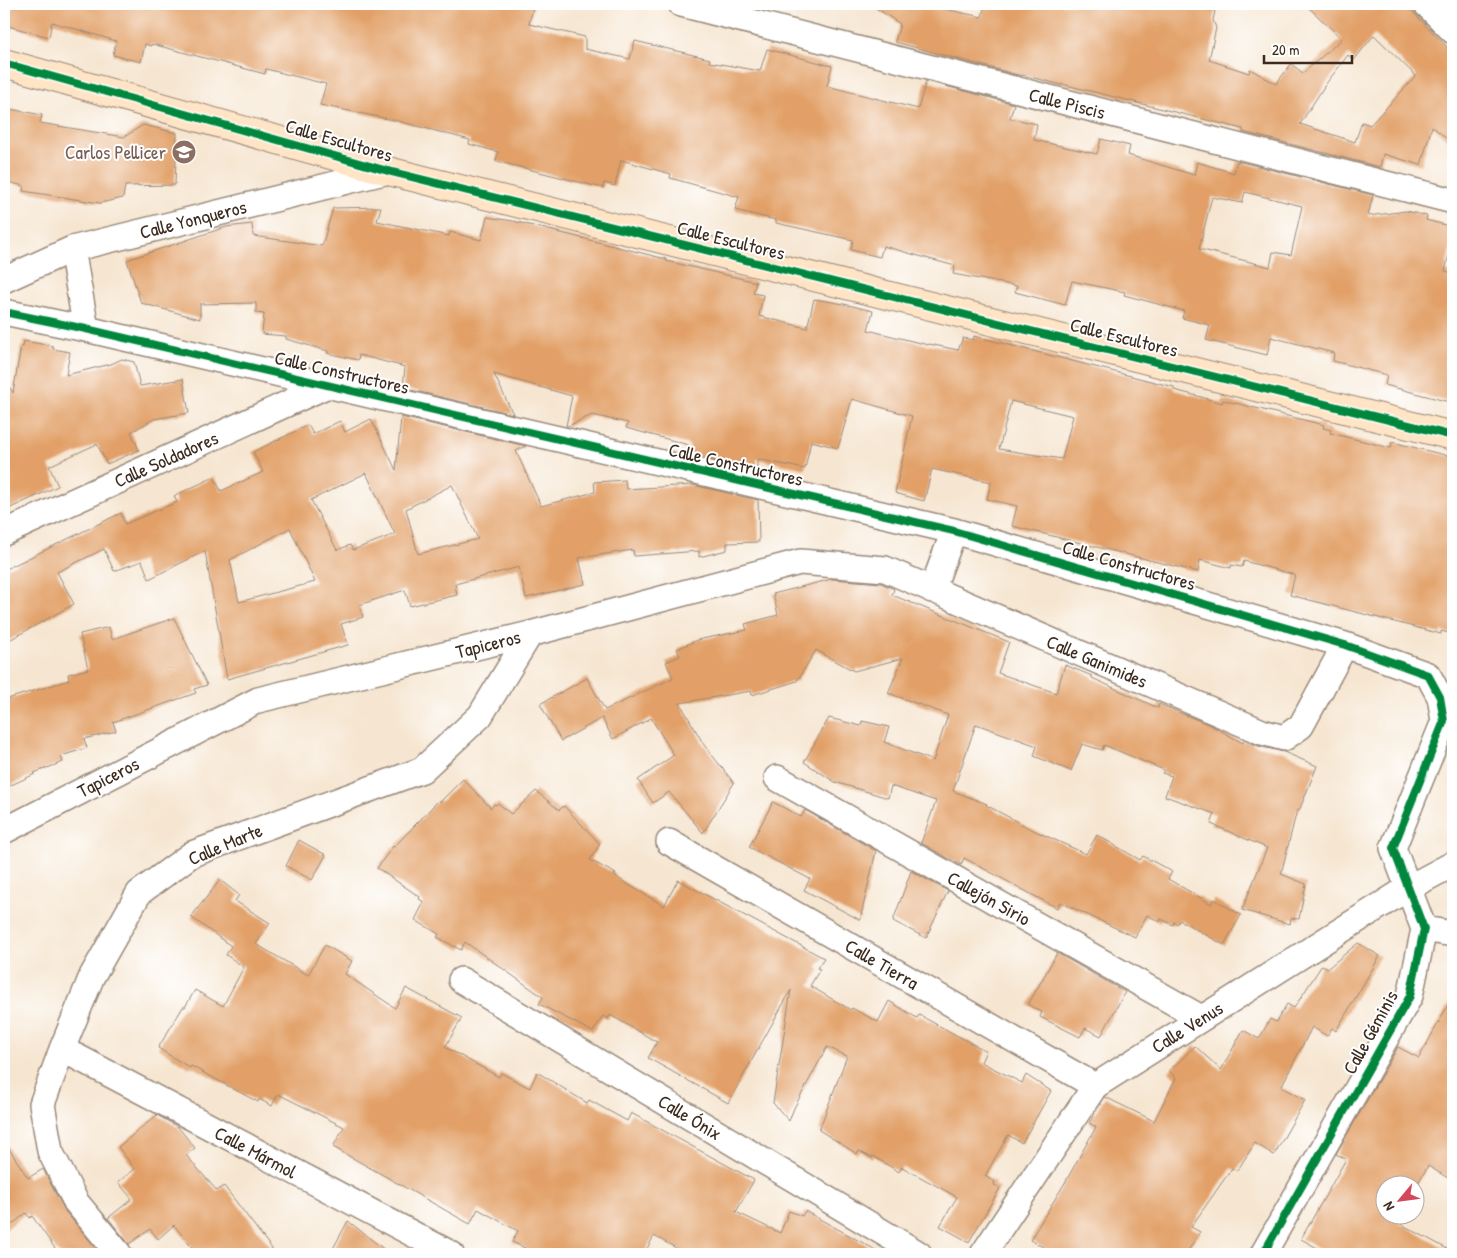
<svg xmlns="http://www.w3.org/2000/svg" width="1457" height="1258" font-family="'Patrick Hand',sans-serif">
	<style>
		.building { fill: #e2a067; fill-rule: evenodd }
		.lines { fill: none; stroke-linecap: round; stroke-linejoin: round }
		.street-casing { stroke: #988878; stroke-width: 28 }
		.secondary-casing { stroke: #988878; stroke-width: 30 }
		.street { stroke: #fff; stroke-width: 25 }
		.secondary { stroke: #ffe4c6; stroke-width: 28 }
		.cycleway-casing { stroke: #fff; stroke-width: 11 }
		.cycleway { stroke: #00873e; stroke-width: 8 }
		.labels { text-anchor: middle; stroke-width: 4; stroke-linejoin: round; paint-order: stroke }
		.street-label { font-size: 19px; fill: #3b2a1e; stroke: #fff }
		.education-label { font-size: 19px; fill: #785e54; stroke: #fff; text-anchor: end }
	</style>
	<rect width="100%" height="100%" fill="#fff"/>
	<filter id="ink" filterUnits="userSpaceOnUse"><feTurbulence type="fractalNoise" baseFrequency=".02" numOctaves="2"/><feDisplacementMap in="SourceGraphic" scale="10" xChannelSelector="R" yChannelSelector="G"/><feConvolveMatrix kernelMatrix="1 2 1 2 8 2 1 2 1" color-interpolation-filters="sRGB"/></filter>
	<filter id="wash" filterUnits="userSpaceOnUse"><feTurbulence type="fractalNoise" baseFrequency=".0096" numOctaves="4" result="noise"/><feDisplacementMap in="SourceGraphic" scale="20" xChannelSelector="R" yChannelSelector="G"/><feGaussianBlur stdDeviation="1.12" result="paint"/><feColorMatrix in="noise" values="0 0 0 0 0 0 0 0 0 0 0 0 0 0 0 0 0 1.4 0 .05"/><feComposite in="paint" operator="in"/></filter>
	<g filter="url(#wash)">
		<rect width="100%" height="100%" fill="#f6e6d1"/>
		<g id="blocks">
			<path class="building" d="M4 4H534L529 24 585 37V49L630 59 635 41 710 59 709 62 760 71 767 49 832 66 827 86 918 109 926 81 1014 104 1010 118 1037 124 1034 140 1097 154 1101 139 1130 146 1128 155 1194 175 1197 162 1234 173 1237 161 1373 195 1368 216 1406 211 1427 216 1426 220 1453 227V238L1445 271 1453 273V403L1385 385 1387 375 1333 361 1334 353 1271 337 1267 355 1206 340 1210 325 1182 318 1184 311 1124 295 1125 292 1072 281 1065 305 1015 292 1017 286 953 274 955 266 883 246 880 257 851 250 853 240 776 223V220L735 210 739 197 670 178 671 174 621 160 615 186 604 183 603 188 496 161 498 152 469 144 470 140 398 121 320 105 326 84 266 69 265 74 152 44 151 46 145 44 141 62 113 55 116 41 52 22 49 37 4 25ZM1245 192 1302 206 1291 255 1273 252 1270 267 1199 249 1212 197 1242 203Z
				M870 4H921L982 17 985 4H1176L1215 11 1213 20 1216 28 1209 60 1249 73 1250 69 1276 84 1291 64 1303 73 1342 39 1305 4H1405L1453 53V144L1432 126 1421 165 1383 154 1380 167 1243 132V129L1062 84V85L1022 75V76L895 42 900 24ZM1374 35 1416 76 1370 125 1362 122 1355 142 1300 124 1325 85 1348 55 1354 60Z
				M4 108 42 115 40 123 124 137 143 125 177 133 175 185 125 186 123 198 100 203 23 191 24 186 4 181Z
				M381 207 377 221 449 236 450 232 481 240 487 217 513 221 666 259V261L756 282 753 293 763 295 759 316 807 328 814 299 844 304 873 311 868 330 928 345 929 344 958 350 963 338 973 340 974 336 1174 387V390L1201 397 1222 403 1223 400 1324 425 1323 428 1331 430 1330 433 1391 448 1392 442 1453 457V634L1441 631V634L1290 595 1295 575 1244 561 1242 567 1231 565V568L1200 560 1198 572 1012 526 1017 506 987 499 991 482 932 469 924 501 895 493 912 416 852 399 838 448 811 441 805 469 757 459V470L690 455 689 445 626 428 628 423 592 415 568 426H566L572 396 494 374 513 414 403 388 405 367 359 355 358 360 327 353 328 351 286 339V336L262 334 264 314 256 313V303L200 304V319L141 303 127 260 226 227 252 224 253 236 322 246 333 208ZM1011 401 1073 416 1062 459 999 449Z
				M24 341 53 346V349L70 352 66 375 111 364 122 359 134 362 140 386 183 379 189 413 154 419 131 432 139 450 107 464 97 444 49 466 58 486 4 511V378L13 393 21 346 23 347Z
				M401 417 526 446 516 451 541 506 595 492 594 482 625 480 626 489 693 485 758 500 759 542 727 543V550L699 557V551L634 556 633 550 579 558 585 584 526 598 519 567 455 584 457 595 410 606 405 590 359 605 363 617 341 624 348 645 227 679 205 551 149 579 142 561 114 571 104 549 57 572 74 604 4 643V570L121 513 125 524 177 502 174 496 214 477 221 491 263 472 253 452 308 425 313 434 340 421 345 432 371 419 396 470ZM366 473 395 534 353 550 350 545 337 550 311 500ZM452 485 478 539 418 554 406 509ZM290 528 315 582 239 602 230 560Z
				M832 579 881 583 894 589 892 595 1009 642 998 673 1056 693 1065 665 1092 676V678L1158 708 1159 704 1212 726 1243 743 1244 740 1258 746 1284 752 1317 766 1299 811 1297 810 1281 874 1306 884 1299 919 1291 918 1290 924 1242 910 1267 848 1211 824 1215 814 1165 796 1172 776 1162 773 1164 770 1104 745 1102 750 1082 744 1071 771 1034 756 1037 746 976 724 953 791 987 804 986 805 1031 829 1086 854 1097 835 1140 860 1143 856 1169 870 1172 872 1168 879 1211 904 1214 899 1241 915 1224 945 1180 920 1177 924 1174 922 1173 925 1161 919 1160 922 1147 915 1135 937 1060 902 1057 908 964 858 961 865 921 843 936 801 891 786 888 798 835 782 804 762 829 718 861 726 862 721 889 727 884 742 933 761 948 715 888 693 903 658 854 671 816 650 797 681 752 695 751 691 680 703 704 745 734 783 703 833 669 792 653 803 638 780 674 755 651 718 613 739 602 718 561 741 540 704 587 678 605 710 673 678 666 662 680 656 677 649 697 640 747 630 745 624 778 615 773 594Z
				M174 618 207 685 194 689 196 693 113 722 116 731 84 739 87 748 61 756 63 762 34 773 35 774 9 786 4 771V700L69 680 68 674 88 669 80 634 109 627 112 639Z
				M463 779 491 808 494 804 496 805 498 803 511 814 536 791 559 810 564 806 600 844 590 860 616 874 614 875 624 882 664 906 678 880 824 958 817 968 820 969 810 986 851 1010 852 1008 878 1022 889 1001 917 1018 919 1015 986 1051 981 1062 1022 1083 1026 1075 1051 1091 1022 1143 1008 1135 985 1176 995 1182 994 1185 1000 1188 969 1242 940 1226 957 1197 902 1167 899 1172 873 1156 872 1158 859 1151 857 1154 819 1130 847 1056 827 1047 794 1108 789 1121 773 1103 791 990 728 1103 648 1058 657 1042 610 1015 608 1019 603 1016 593 1032 539 1004 543 997 465 942 461 950 437 937 439 934 415 920 424 902 419 899 420 897 377 868 393 846 394 847 439 800 440 802Z
				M773 802 801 817 805 810 876 851 860 920 804 890 810 879 749 847Z
				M299 840 326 855 312 880 286 866Z
				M911 871 948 891 926 938 893 921Z
				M220 880 239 895 235 901 270 923 256 944 308 975 325 945 352 961 345 974 395 1008 406 988 462 1018 445 1047 499 1077 501 1073 530 1088 537 1072 587 1103 589 1100 627 1121 631 1113 754 1180 736 1212 780 1233 789 1211 802 1216 805 1211 883 1254H687L654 1236 644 1254H538L512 1242 518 1231 478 1209 470 1224 333 1147 344 1127 278 1094 272 1106 259 1099 258 1102 191 1066 190 1068 158 1048 183 1007H185L195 990 223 1006 244 967 226 955 231 946 191 917Z
				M1358 943 1380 956 1336 1031 1332 1028 1327 1036 1312 1027 1281 1087 1305 1100 1274 1155 1255 1143 1237 1171 1232 1168 1191 1227 1200 1232 1186 1254H1056L1030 1240 1066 1181 1096 1127 1089 1123 1105 1097 1154 1121 1176 1078 1169 1071 1195 1046 1221 1070 1243 1030 1259 1039 1270 1019 1276 1022 1287 1004 1294 1008 1322 965 1328 968Z
				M1057 953 1125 992 1101 1036 1085 1028 1080 1037 1040 1017 1042 1012 1028 1005Z
				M1453 996V1181L1428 1166 1414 1190V1186H1384V1216H1401L1397 1222 1453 1252V1254H1328L1301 1239 1346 1159 1336 1154 1398 1047 1419 1058Z
				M157 1115 178 1127 195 1148 186 1155 217 1191 224 1186 276 1254H197L174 1225 158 1239 150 1229 129 1244 108 1218 132 1199 118 1182 135 1169 118 1147Z
				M4 1141 28 1178 43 1169 65 1211 101 1254H59L32 1216 30 1218 26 1213 4 1231Z
				M348 1221 390 1254H330Z"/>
		</g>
	</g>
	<g filter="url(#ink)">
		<use href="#blocks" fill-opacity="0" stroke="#988878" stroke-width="1"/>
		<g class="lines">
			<defs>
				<path id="street" d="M681 4 1453 201
					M1426 4 1453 31
					M72 249 86 329
					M4 280 72 249 388 171
					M4 312 86 329 954 531 1345 645 1428 675 1440 697 1444 721 1393 848 1424 929 1410 996 1263 1254
					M4 533 328 385
					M932 590 954 531
					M777 778 1201 1018
					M4 831 258 700 530 634 800 562 885 569 1262 732 1284 738 1301 726 1345 645
					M669 842 1095 1086
					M1424 929 1453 934
					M461 980 919 1254
					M62 1049 451 1254
					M119 1254 76 1202 50 1151 42 1104 62 1049 92 976 139 893 192 854 422 770 480 716 530 634
					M983 1254 1095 1086 1408 888 1453 864"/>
				<path id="secondary" d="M4 63 388 171 1453 436"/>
			</defs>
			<use href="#street" class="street-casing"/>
			<use href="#secondary" class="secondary-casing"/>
			<use href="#street" class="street"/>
			<use href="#secondary" class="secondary"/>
			<defs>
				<path id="cycleway" d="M4 63 388 171 1453 436
					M4 312 86 329 954 531 1345 645 1428 675 1440 697 1444 721 1393 848 1424 929 1410 996 1263 1254"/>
			</defs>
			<use href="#cycleway" class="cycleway-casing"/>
			<use href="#cycleway" class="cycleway"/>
		</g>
	</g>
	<defs>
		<symbol id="school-disc" viewBox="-11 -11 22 22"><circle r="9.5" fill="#8d6e63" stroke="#fff"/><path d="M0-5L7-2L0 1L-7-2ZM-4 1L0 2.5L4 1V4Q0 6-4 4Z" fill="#fff"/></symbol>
	</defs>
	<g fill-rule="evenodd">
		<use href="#school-disc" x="170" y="138" width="28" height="28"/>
	</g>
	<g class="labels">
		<g class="street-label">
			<text transform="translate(1067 103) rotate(14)" y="7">Calle Piscis</text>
			<text transform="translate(339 140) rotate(16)" y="7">Calle Escultores</text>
			<text transform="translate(193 219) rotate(-14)" y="7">Calle Yonqueros</text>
			<text transform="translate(731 240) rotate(14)" y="7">Calle Escultores</text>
			<text transform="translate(1124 337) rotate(14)" y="7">Calle Escultores</text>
			<text transform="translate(342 372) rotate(13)" y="7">Calle Constructores</text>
			<text transform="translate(166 459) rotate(-24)" y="7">Calle Soldadores</text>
			<text transform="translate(736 464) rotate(13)" y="7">Calle Constructores</text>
			<text transform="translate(1129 565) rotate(16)" y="7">Calle Constructores</text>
			<text transform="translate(488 644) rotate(-14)" y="7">Tapiceros</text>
			<text transform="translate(1097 661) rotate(23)" y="7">Calle Ganimides</text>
			<text transform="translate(108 777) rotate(-27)" y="7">Tapiceros</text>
			<text transform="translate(225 844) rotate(-23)" y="7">Calle Marte</text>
			<text transform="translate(989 898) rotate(29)" y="7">Callejón Sirio</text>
			<text transform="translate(882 964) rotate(30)" y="7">Calle Tierra</text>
			<text transform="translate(1187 1027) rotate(-32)" y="7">Calle Venus</text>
			<text transform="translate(1370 1032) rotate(-61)" y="7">Calle Géminis</text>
			<text transform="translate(690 1117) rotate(31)" y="7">Calle Ónix</text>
			<text transform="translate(256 1152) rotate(28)" y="7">Calle Mármol</text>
		</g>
		<g class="education-label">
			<text x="166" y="159">Carlos Pellicer</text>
		</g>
	</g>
	<rect width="1457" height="1258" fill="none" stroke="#fff" stroke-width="20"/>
	<g transform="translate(1400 1200) rotate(241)"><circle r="24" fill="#ffffff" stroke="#b1aaa5"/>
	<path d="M0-4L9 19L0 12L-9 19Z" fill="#d1495b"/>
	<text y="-8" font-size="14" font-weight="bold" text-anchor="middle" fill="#3b2a1e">N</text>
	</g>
	<path d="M1264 55v8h88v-8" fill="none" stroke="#3b2a1e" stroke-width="2.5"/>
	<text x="1272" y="55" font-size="15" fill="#3b2a1e" stroke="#ffffff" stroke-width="4" paint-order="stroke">20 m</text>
</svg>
